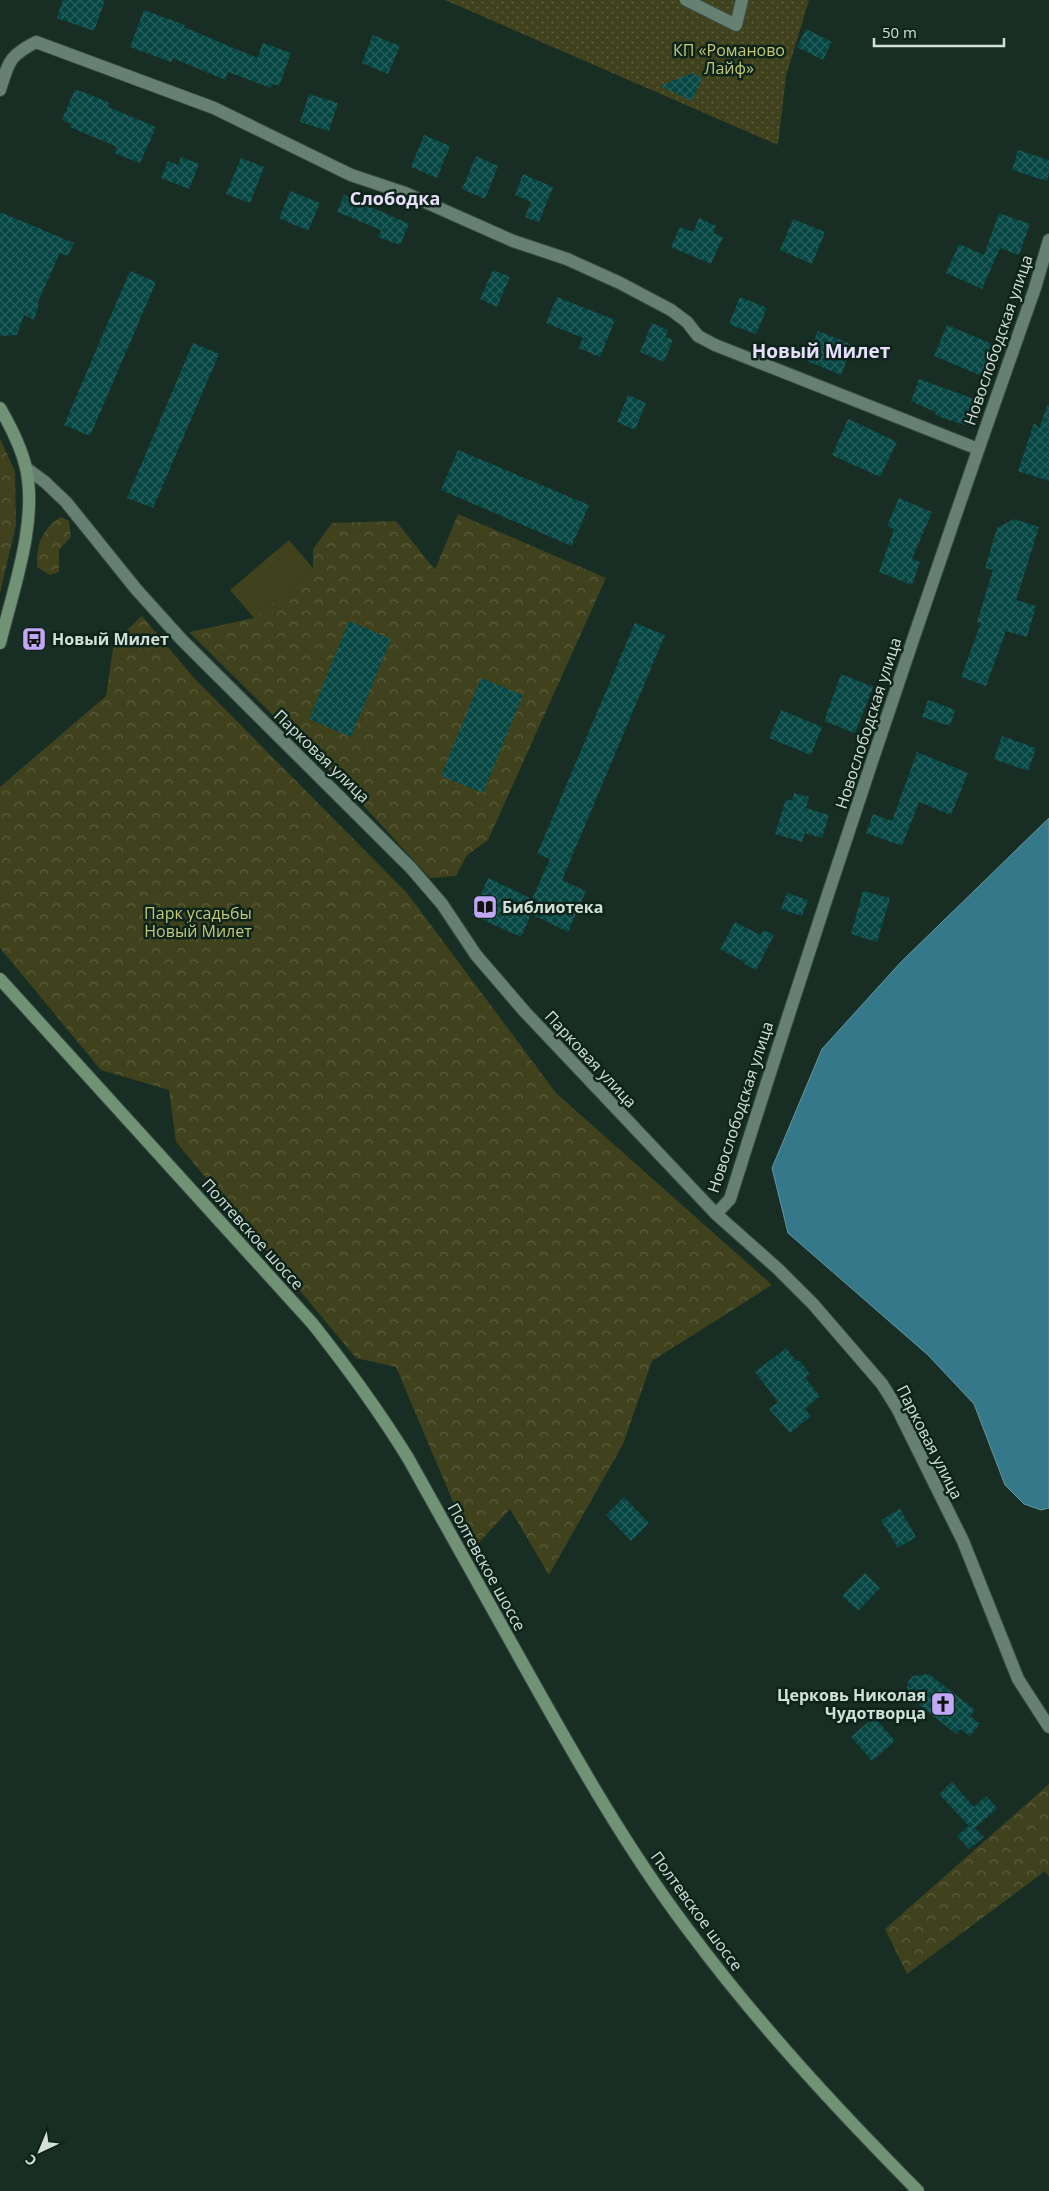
<svg xmlns="http://www.w3.org/2000/svg" width="1049" height="2191" font-family="'Open Sans',sans-serif">
	<style>
		.forest { fill: url(#forest-crowns) }
		.garden { fill: url(#garden-dots) }
		.pitch { fill: #40421d }
		.water { fill: #35788a; stroke: #6497a2 }
		.building { fill: url(#building-cross-hatch) }
		.lines { fill: none; stroke-linecap: round; stroke-linejoin: round }
		.street-casing { stroke: #384b42; stroke-width: 14 }
		.secondary-casing { stroke: #384b42; stroke-width: 14 }
		.street { stroke: #678074; stroke-width: 12 }
		.secondary { stroke: #729275; stroke-width: 12 }
		.labels { text-anchor: middle; stroke-width: 5; stroke-linejoin: round; paint-order: stroke }
		.park-label { font-size: 16px; fill: #c4c878; stroke: #0e241b }
		.street-label { font-size: 16px; fill: #d2e0d9; stroke: #0e241b }
		.poi-label { font-size: 16px; font-weight: bold; fill: #d2e0d9; stroke: #0e241b; text-anchor: start }
		.neighbourhood-label { font-size: 18px; font-weight: bold; fill: #e7defc; stroke: #0e241b }
		.quarter-label { font-size: 19px; font-weight: bold; fill: #e7defc; stroke: #0e241b }
	</style>
	<defs>
		<pattern id="forest-crowns" width="20" height="18" patternUnits="userSpaceOnUse" patternTransform="scale(1.25)"><rect width="20" height="18" fill="#40421d"/><path d="M2 6a3 3 0 1 1 6 0M12 15a3 3 0 1 1 6 0" fill="none" stroke="#5b5d3d"/></pattern>
		<pattern id="garden-dots" width="8" height="8" patternUnits="userSpaceOnUse" patternTransform="scale(1.25)"><rect width="8" height="8" fill="#40421d"/><path d="M2 2h.1M6 6h.1" fill="none" stroke="#5b5d3d" stroke-width="1.8" stroke-linecap="round"/></pattern>
		<pattern id="building-cross-hatch" width="8" height="8" patternUnits="userSpaceOnUse" patternTransform="scale(1.25)"><rect width="8" height="8" fill="#064643"/><path d="M0 0l8 8M0 8l8-8" fill="none" stroke="#29605e"/></pattern>
	</defs>
	<rect width="100%" height="100%" fill="#182e24"/>
	<path class="forest" d="M0 439 15 471 16 525 0 593Z
		M458 514 606 578 488 840 467 855 456 876 430 878 352 793 189 632 254 618 313 568V549L332 523 396 521 435 570Z
		M61 517 69 521 71 537 59 550V572L50 575 37 567C36 546 42 528 61 517Z
		M142 616 193 677 407 893 556 1093 772 1285 652 1361 623 1444 549 1575 510 1509 473 1549 396 1367 356 1358 176 1142 169 1090 101 1070 0 948V787L106 696 114 642Z
		M1049 1784V1877L1045 1871 907 1974 885 1929Z"/>
	<path class="garden" d="M445 0H809L786 76 778 145Z"/>
	<path class="pitch" d="M289 540 313 568 254 618 230 590Z"/>
	<path class="water" d="M1049 818V1508L1041 1510 1024 1504 1005 1485 974 1404 928 1355 788 1233 772 1168 822 1049 901 962Z"/>
	<path class="building" d="M63 0H105L94 31 57 18Z
		M144 10 185 25 184 27 257 58 263 43 291 53 279 86 272 84 271 88 228 72 225 80 173 58 171 62 130 47Z
		M806 29 832 42 823 60 797 47Z
		M373 35 400 46 388 74 362 63Z
		M692 73 702 78 692 101 660 86Z
		M75 89 110 103 108 107 156 127 140 163 114 153 117 147 70 127 71 124 62 120Z
		M309 94 338 103 329 131 300 122Z
		M424 135 450 146 437 178 411 167Z
		M1018 150 1049 160V173L1047 181 1012 170Z
		M476 156 498 166 485 199 462 189Z
		M181 157 199 164 189 189 161 178 168 161 178 165Z
		M241 158 264 167 250 203 226 194Z
		M523 174 553 187 539 222 525 217 531 202 515 195Z
		M290 191 320 203 308 231 279 218Z
		M344 195 409 224 400 245 378 237 381 230 337 212Z
		M0 212 74 243 68 256 60 253 37 304H39L34 320 24 315 17 335 0 336Z
		M999 213 1030 224 1019 255 1000 248 982 289 946 273 959 244 984 255Z
		M699 218 716 226 713 233 723 237 711 264 671 247 680 227 693 232Z
		M793 219 825 232 812 264 780 250Z
		M493 270 510 277 497 307 480 299Z
		M130 271 156 282 90 436 64 425Z
		M557 297 615 320 600 357 578 348 583 338 546 323Z
		M740 297 767 308 756 334 729 324Z
		M652 323 668 330 665 337 673 340 664 362 640 352Z
		M947 325 994 345 982 376 934 356Z
		M818 331 853 345 841 375 805 360Z
		M193 343 219 354 153 508 127 498Z
		M919 379 974 399 965 425 940 417 935 414V412L911 401Z
		M628 395 646 403 635 430 617 422Z
		M1048 404 1049 405V481L1018 471 1034 423 1039 428Z
		M848 419 897 442 880 477 832 455Z
		M458 450 589 505 572 546 441 490Z
		M899 498 932 512 912 559 920 562 912 585 879 572 894 529 887 526Z
		M1014 519 1039 527 1016 600 1036 606 1027 637 1006 631 986 686 961 677 981 623 977 622 993 570 985 568 997 528Z
		M349 621 391 639 351 737 309 719Z
		M635 623 665 635 562 880 586 891 568 932 531 914 521 937 472 915 488 878 532 899 550 859 537 854Z
		M841 674 873 687 855 733 824 721Z
		M481 678 523 695 483 793 441 776Z
		M928 700 955 710 950 726 922 717Z
		M781 710 822 727 811 755 769 738Z
		M1002 736 1036 748 1028 771 994 759Z
		M917 752 968 773 951 815 919 802 902 846 866 833 873 814 892 821Z
		M794 793 809 797 806 808 829 815 822 838 805 833 802 842 775 834 786 799 792 801Z
		M863 891 890 898 877 942 851 934Z
		M787 893 808 900 802 916 781 909Z
		M735 922 760 935 764 930 774 935 756 970 744 964 745 962 720 949Z
		M786 1348 796 1361H800L810 1374 805 1378 820 1396 805 1409 811 1416 790 1433 769 1409 778 1402 755 1372Z
		M624 1497 649 1523 631 1541 606 1515Z
		M900 1509 916 1537 898 1548 881 1520Z
		M865 1573 880 1588 858 1611 842 1596Z
		M929 1674 975 1710 970 1716 980 1724 970 1736 960 1729 956 1734 911 1698 907 1688 908 1682 913 1676Z
		M874 1717 895 1741 872 1761 851 1737Z
		M952 1782 974 1807 986 1796 997 1808 975 1828 984 1837 969 1849 957 1836 969 1826 939 1794Z"/>
	<g class="lines">
		<defs>
			<path id="street" d="M686 0 736 25 742 0
				M0 90C9 61 9 56 36 42L214 108 351 175 405 193 513 241 567 259 620 283 671 310 687 322 698 336 715 345 978 449
				M26 468 45 482 66 502 136 589 182 640 411 868 442 904 476 955 525 1012 716 1214 778 1269 813 1304 882 1384 897 1408 963 1541 1018 1679 1049 1727
				M716 1214 730 1199C826 894 928 590 1035 288L1049 240"/>
			<path id="secondary" d="M0 408C11 427 21 446 26 468 38 522 13 590 0 643
				M0 979 312 1323C347 1367 379 1411 408 1458 448 1529 488 1600 527 1671 577 1760 627 1849 689 1931 758 2024 837 2109 918 2191"/>
		</defs>
		<use href="#street" class="street-casing"/>
		<use href="#secondary" class="secondary-casing"/>
		<use href="#street" class="street"/>
		<use href="#secondary" class="secondary"/>
	</g>
	<defs>
		<symbol id="bus-square" viewBox="-11 -11 22 22"><rect x="-9" y="-9" width="18" height="18" rx="4" fill="#c0a8f4" stroke="#0e241b"/><path d="M-5-6H5V4H4V6H2V4H-2V6H-4V4H-5ZM-3.5-4V0h7V-4ZM-3.5 1.2v1.5H-2V1.2ZM2 1.2v1.5H3.5V1.2Z" fill="#111"/></symbol>
		<symbol id="library-square" viewBox="-11 -11 22 22"><rect x="-9" y="-9" width="18" height="18" rx="4" fill="#c0a8f4" stroke="#0e241b"/><path d="M-6-4Q-3-5.5-.7-3.5V5Q-3 3-6 4ZM6-4Q3-5.5 .7-3.5V5Q3 3 6 4Z" fill="#111"/></symbol>
		<symbol id="church-square" viewBox="-11 -11 22 22"><rect x="-9" y="-9" width="18" height="18" rx="4" fill="#c0a8f4" stroke="#0e241b"/><path d="M-1.2-6h2.4v3.5h3.3v2.4h-3.3V6h-2.4V-.1h-3.3v-2.4h3.3Z" fill="#111"/></symbol>
	</defs>
	<g fill-rule="evenodd">
		<use href="#bus-square" x="20" y="625" width="28" height="28"/>
		<use href="#library-square" x="471" y="893" width="28" height="28"/>
		<use href="#church-square" x="929" y="1690" width="28" height="28"/>
	</g>
	<g class="labels">
		<g class="park-label">
			<text x="729" y="56">КП «Романово<tspan x="729" dy="18">Лайф»</tspan></text>
			<text x="198" y="919">Парк усадьбы<tspan x="198" dy="18">Новый Милет</tspan></text>
		</g>
		<g class="street-label">
			<text transform="translate(998 340) rotate(-71)" y="6">Новослободская улица</text>
			<text transform="translate(868 723) rotate(-72)" y="6">Новослободская улица</text>
			<text transform="translate(322 756) rotate(44)" y="6">Парковая улица</text>
			<text transform="translate(591 1059) rotate(47)" y="6">Парковая улица</text>
			<text transform="translate(740 1107) rotate(-72)" y="6">Новослободская улица</text>
			<text transform="translate(253 1234) rotate(48)" y="6">Полтевское шоссе</text>
			<text transform="translate(930 1442) rotate(63)" y="6">Парковая улица</text>
			<text transform="translate(487 1567) rotate(61)" y="6">Полтевское шоссе</text>
			<text transform="translate(697 1911) rotate(54)" y="6">Полтевское шоссе</text>
		</g>
		<g class="poi-label">
			<text x="52" y="645">Новый Милет</text>
			<text x="502" y="913">Библиотека</text>
			<text x="926" y="1701" text-anchor="end">Церковь Николая<tspan x="926" dy="18">Чудотворца</tspan></text>
		</g>
		<g class="neighbourhood-label">
			<text x="395" y="205">Слободка</text>
		</g>
		<g class="quarter-label">
			<text x="821" y="358">Новый Милет</text>
		</g>
	</g>
	<g transform="translate(40 2151) rotate(224)" stroke="#0e241b" stroke-width="4" paint-order="stroke">
	<path d="M0-4L9 19L0 12L-9 19Z" fill="#d2e0d9"/>
	<text y="-8" font-size="14" font-weight="bold" text-anchor="middle" fill="#d2e0d9">С</text>
	</g>
	<path d="M874 38v8h130v-8" fill="none" stroke="#d2e0d9" stroke-width="2.5"/>
	<text x="882" y="38" font-size="15" fill="#d2e0d9" stroke="#0e241b" stroke-width="4" paint-order="stroke">50 m</text>
</svg>
